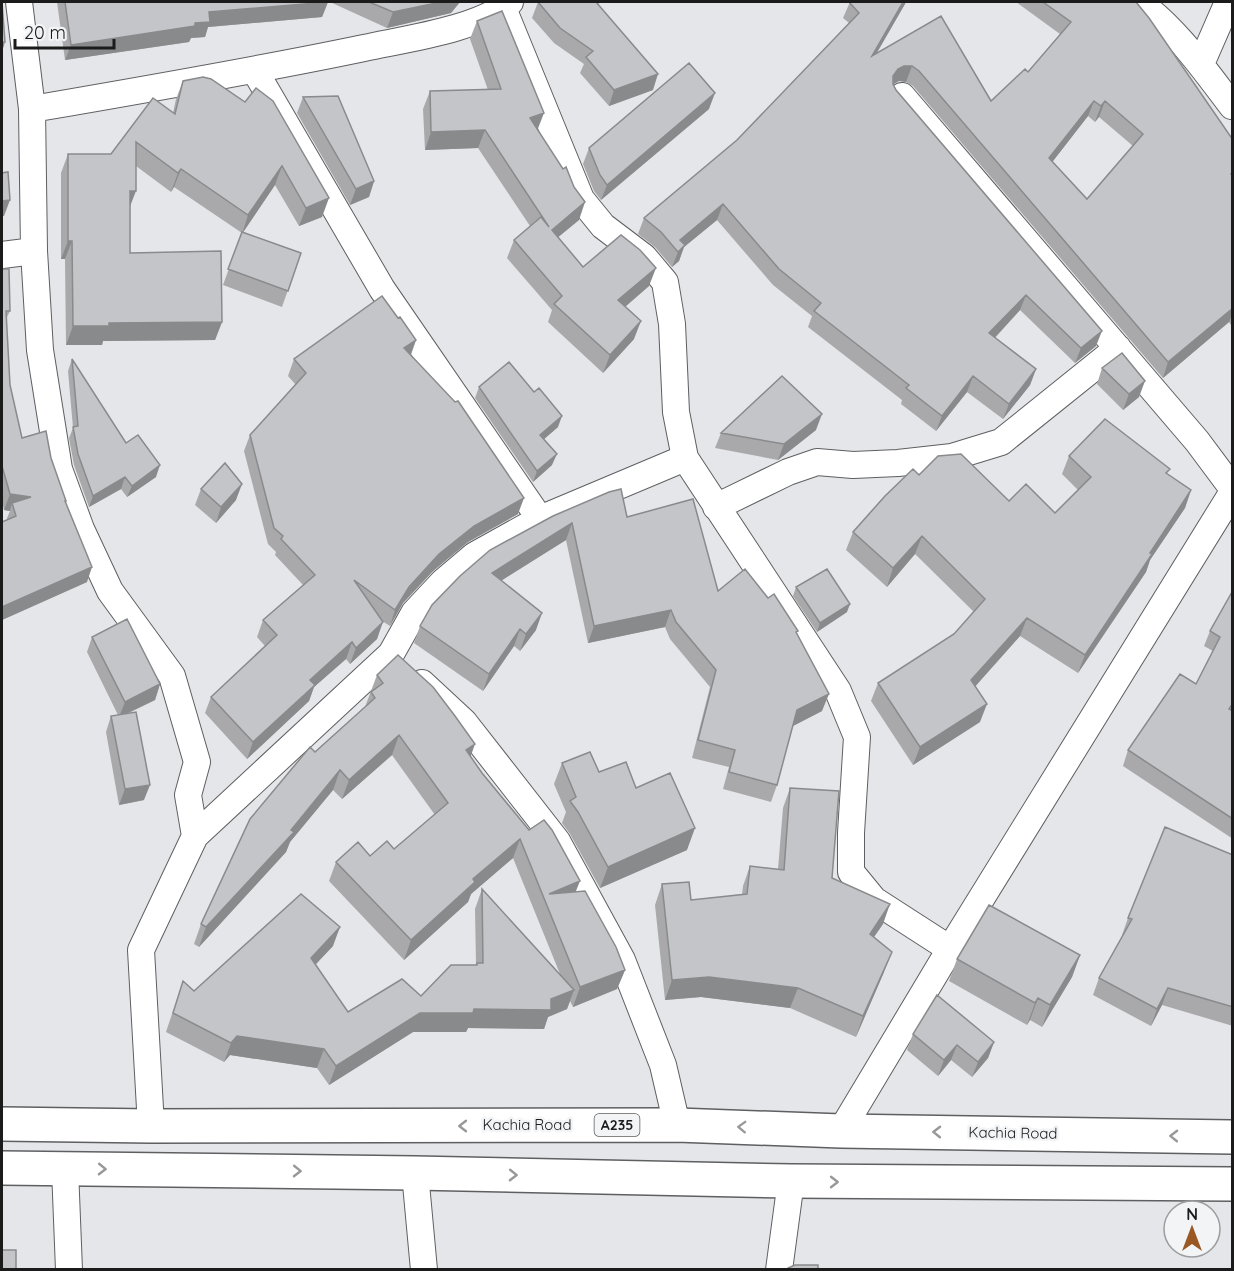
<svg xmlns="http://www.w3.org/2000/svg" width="1234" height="1271" font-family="Quicksand,sans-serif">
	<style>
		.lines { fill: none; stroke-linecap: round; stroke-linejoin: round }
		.minor-casing { stroke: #5e5f61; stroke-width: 28 }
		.trunk-casing { stroke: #5e5f61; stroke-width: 36 }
		.minor { stroke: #fff; stroke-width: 26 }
		.trunk { stroke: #fff; stroke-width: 33 }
		.wall { fill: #a9a9ac; fill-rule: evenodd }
		.shaded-wall { fill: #898a8c }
		.building { fill: #c4c5c8; stroke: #898a8c; stroke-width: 1.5; fill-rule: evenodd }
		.oneway { stroke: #989899 }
		.labels { text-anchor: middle; stroke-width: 5; stroke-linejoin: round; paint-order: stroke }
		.shield { fill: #f2f4f6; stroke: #5c5c5d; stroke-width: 1.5 }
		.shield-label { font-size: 14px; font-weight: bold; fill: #1b1b1c }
		.street-label { font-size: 15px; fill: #1b1b1c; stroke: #f2f4f6 }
	</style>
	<rect width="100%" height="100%" fill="#e5e6e9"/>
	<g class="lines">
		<defs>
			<path id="minor" d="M19 2 32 109 34 251 40 350 59 469 81 529 110 591 172 676 197 762 188 795 195 836 141 950 151 1126
				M1138 2C1174 26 1206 72 1232 106
				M503 8 581 199 603 226 644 257 665 282 672 324 676 412 685 458 838 691 857 737 851 833V872L874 900 950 949
				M1201 64 1228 2
				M255 71 382 289 540 519
				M902 96 1197 441 1232 488
				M32 109C143 90 254 71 364 48 405 39 480 29 510 2
				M2 255 34 251
				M716 507 788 472 817 462 853 465 898 463 952 457 1001 442 1118 348
				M422 683 464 722 557 841 622 960 663 1065 677 1125
				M195 836 391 654 414 613 443 582 475 555 540 519 685 458
				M841 1131 950 949 1232 493
				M65 1169 69 1270
				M415 1173 424 1270
				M779 1270 791 1181"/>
			<path id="trunk" d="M2 1124 151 1126 677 1125 841 1131 1232 1137
				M2 1168 415 1173 791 1181 1232 1184"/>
		</defs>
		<use href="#minor" class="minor-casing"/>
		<use href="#trunk" class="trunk-casing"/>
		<use href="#minor" class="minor"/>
		<use href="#trunk" class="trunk"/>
	</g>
	<path class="wall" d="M57 2H328L322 17 208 27 205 37 191 38 189 42 65 60Z
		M330 2H460L451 13 387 28Z
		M538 2H600L598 5 653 90 609 106 580 73 584 64 554 43 532 18Z
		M850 2H906L877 53 941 16 991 101 1028 72 1060 34 1016 2H1136L1233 140V328L1229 322 1163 378 913 86 906 82 899 81 893 84 896 90 1096 346 1075 363 1020 310 995 338 1036 369 1030 385 1003 419 967 392 936 431 901 404 902 400 808 327 812 316 773 285 717 220 684 247 679 261 672 267 655 247 638 234 644 218 737 140 849 23 843 18ZM1088 116 1095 122 1099 117 1133 146 1087 199 1052 162Z
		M477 21 538 130 579 220 558 237 583 267 649 286 625 307 634 339 603 373 548 322 552 310 507 258 514 240 530 226 478 148 425 150 423 109 430 91 488 90 470 39Z
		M211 79 322 217 299 226 275 185 243 232 301 253 282 307 223 285 242 233 174 187 171 192 136 166 130 207V253L222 322 215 340 103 341 102 345H66L65 259H61V173L68 154H111L173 113 176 99 183 81Z
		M303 97 374 181 369 197 350 205 297 113Z
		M709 109 601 200 594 191 583 164 589 148Z
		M2 269 10 311 6 319 10 385 22 438 51 458 66 503 87 582 2 620V522L7 520V518L10 511 4 510 2 501Z
		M398 318 416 340 411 355 518 514 468 542 433 571 403 603 390 626 382 621 377 639 350 664 346 659 314 687 309 701 247 759 205 713 211 697 265 646 257 637 263 620 303 585 275 555 276 552 268 544 244 451 250 435 296 385 288 376 294 359Z
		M72 359 126 443 156 477 127 497 121 489 89 507 74 465 69 438 73 428 68 371Z
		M1102 368 1139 397 1123 410 1097 384Z
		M479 387 558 427 544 439 552 465 533 482 475 398Z
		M816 430 778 460 715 448 721 433Z
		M1069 456 1168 474 1191 490 1185 508 1150 560 1146 572 1078 673 1020 636 975 686 980 722 913 765 871 701 878 683 954 634 974 612 915 554 887 587 846 550 853 532 919 475 1009 501 1055 513 1078 490 1062 474Z
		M201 489 236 500 216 523 195 505Z
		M553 516 627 517 718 591 797 633 822 711 793 726 777 785 771 802 723 789 729 767 692 758 710 687 670 639 665 627 588 643 566 540 501 581 536 630 520 651 514 646 483 691 414 643 420 626Z
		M796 587 847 612 817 632 793 596Z
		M1233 592V709L1232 710 1233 711V839L1123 766 1128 750 1196 684 1213 651 1204 646 1210 631Z
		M92 637 160 684 155 700 127 714 144 800 119 805 106 732 111 716 118 715 87 652Z
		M377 675 471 757 482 773 576 892 625 970 617 989 573 1007 570 1001 567 1009 548 1017 544 1029 468 1028 466 1032H413L329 1085 317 1068 230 1055 224 1062 166 1032 183 981 194 991 333 946 315 964 348 1012 421 996 476 965 475 909 482 889 560 974 513 858 471 894 468 902 404 960 329 881 336 862 370 856 394 849 435 815 392 755 342 799 333 790 290 842 286 852 199 947 194 944 201 924 315 752 365 707Z
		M562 763 599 772 636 788 687 850 600 888 570 834 562 823 566 812 554 784Z
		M790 788 832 878 883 924 874 937 884 972 856 1037 790 1008 701 997 665 1000 655 905 662 884 691 900 742 895 743 886 750 866 778 869 783 808Z
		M1233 855V1026L1162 1005 1151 1026 1093 995 1099 978 1123 935H1122L1128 918Z
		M1080 955 1072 977 1042 1027 1030 1020 1027 1025 949 981 957 959Z
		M913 1034 994 1042 988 1058 972 1077 951 1060 938 1076 907 1050Z"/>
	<path class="shaded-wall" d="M328 2 322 17 208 27 205 37 191 38 189 42 65 60 71 45 195 23 209 12Z
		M441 2H460L451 13 387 28 393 12Z
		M903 2H906L905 4 866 71 872 56Z
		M2 42H5L2 52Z
		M904 66H912L906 82 899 81 892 85 893 76 898 69Z
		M658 74 653 90 609 106 614 90Z
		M715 93 709 109 601 200 607 185Z
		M1094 101 1088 116 1043 174 1049 158Z
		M1105 101 1099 117 1095 122 1101 106Z
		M544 113 537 131 530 118Z
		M485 130 478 148 425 150 431 132Z
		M282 166 275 185 242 234 248 215Z
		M181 169 174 187 171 192 178 173Z
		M374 181 369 197 350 205 356 189Z
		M130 191H136L129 209Z
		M329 198 322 217 299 226 306 208Z
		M10 200 4 216H2V201Z
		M585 202 579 220 545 248 552 230Z
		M723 204 717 220 684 247 679 261 672 267 678 252 680 240Z
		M68 241H72L65 259H61Z
		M656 268 649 286 612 318 618 300Z
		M1026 295 1020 310 984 349 989 333Z
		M1233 308V312L1229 322 1163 378 1168 362Z
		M641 321 634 339 603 373 610 355Z
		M222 322 215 340 103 341 102 345H66L73 326 109 323Z
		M1102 331 1096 346 1075 363 1081 348Z
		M416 340 410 356 404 348Z
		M1036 369 1030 385 1003 419 1009 404Z
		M973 376 967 392 936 431 942 416Z
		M1145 381 1139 397 1123 410 1129 394Z
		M822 414 816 430 778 460 784 444Z
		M562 416 558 427 536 446 540 435Z
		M557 454 552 465 533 482 537 471Z
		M160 465 156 477 127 497 132 486Z
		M125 477 121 489 89 507 93 496Z
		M242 484 236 500 216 523 221 507Z
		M1191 490 1185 508 1150 560 1146 572 1078 673 1085 655 1150 553Z
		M10 494 31 497 12 503 10 511 4 510Z
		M524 498 518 514 468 542 433 571 403 603 390 626 395 610 409 587 439 554 474 526Z
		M572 523 566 540 486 590 492 573Z
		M922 536 915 554 887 587 893 568Z
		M92 567 87 582 2 620V607Z
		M850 604 847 612 817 632 820 623Z
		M671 610 665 627 588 643 594 626Z
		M542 613 536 630 520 651 526 634Z
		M1027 618 1020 636 965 698 971 680Z
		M383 622 377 639 350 664 356 648Z
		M520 629 514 646 483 691 489 674Z
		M352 642 346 659 314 687 309 701 247 759 253 742 310 680Z
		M160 684 155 700 119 717 125 702Z
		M829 694 822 711 791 727 797 710Z
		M987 704 980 722 913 765 920 747Z
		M399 735 392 755 342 799 349 780Z
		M475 744 468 764 466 750Z
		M340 770 333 790 290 842 286 852 199 947 206 927 291 830Z
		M150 785 144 800 119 805 125 789Z
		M695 828 687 850 600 888 608 867Z
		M520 839 513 858 471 894 468 902 404 960 411 940 473 879Z
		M580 881 572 901 549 894Z
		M890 904 883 924 862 954 870 934Z
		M340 927 333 946 304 977 311 958Z
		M892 952 884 972 856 1037 863 1016Z
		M1080 955 1072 977 1042 1027 1050 1005Z
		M625 970 617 989 573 1007 580 987Z
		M709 977 798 988 790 1008 701 997 665 1000 672 980Z
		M1168 988 1162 1005 1151 1026 1157 1009Z
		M574 990 567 1009 548 1017 544 1029 468 1028 466 1032H413L329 1085 336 1066 420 1013 474 1009 551 999Z
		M1038 998 1030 1020 1027 1025 1035 1003Z
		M237 1036 324 1049 317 1068 230 1055 224 1062 231 1043Z
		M994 1042 988 1058 972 1077 978 1062Z
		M957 1045 951 1060 938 1076 944 1060Z"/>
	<path class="building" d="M2 2 5 42H2Z
		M65 2H328L209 12 210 22 195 23V26L71 45Z
		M369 2H441L393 12Z
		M538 2H596L658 74 614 90 586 57 593 51 560 28Z
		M849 2H903L872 56 941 16 991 101 1025 69 1028 72 1071 22 1043 2H1136L1149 18 1233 140V173L1231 174 1233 176V308L1168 362 919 71 912 66H904L898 69 893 76V84L896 90 1102 331 1081 348 1026 295 989 333 1036 369 1009 404 973 376 942 416 906 388 909 385 814 311 821 303 779 269 723 204 680 240 685 245 678 252 661 232 644 218 737 140 859 13ZM1094 101 1101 106 1105 101 1143 134 1087 199 1049 158Z
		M502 11 544 113 530 118 563 169 566 167 574 187 585 202 552 230 583 267 621 235 640 250 656 268 618 300 641 321 610 355 554 304 562 296 514 240 541 217 549 227 485 130 431 132 430 91 501 89 477 21Z
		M689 63 715 93 607 185 600 175 589 148Z
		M203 77 211 79 245 102 256 88 273 101 329 198 306 208 282 166 248 215 181 169 178 173 136 142V191H130V253L221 251 222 322 109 323V326H73L72 241H68V154H111L153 98 175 114 183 81Z
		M338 96 374 181 356 189 303 97Z
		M8 172 10 200 2 201V173Z
		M242 232 301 253 288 291 228 269Z
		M2 269H9L10 311H6L10 385 22 438 46 431 51 458 66 501H65L92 567 2 607V522L16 516 12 503 31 497 10 494 2 466Z
		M382 296 398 318 400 317 416 340 404 348 455 402 458 401 524 498 474 526 439 554 409 587 395 610 354 580 383 622 356 648 352 642 310 680 315 685 253 742 211 697 277 635 263 620 315 575 281 539 283 536 274 528 250 435 306 373 294 359Z
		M1122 353 1145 381 1129 394 1102 368Z
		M72 359 126 443 138 435 160 465 132 486 125 477 93 496 78 454 73 427 78 426Z
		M509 362 534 392 539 388 562 416 540 435 557 454 537 471 479 387Z
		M782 376 822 414 784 444 721 433Z
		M1105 419 1170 469 1166 473 1191 490 1150 553 1152 554 1085 655 1027 618 971 680 987 704 920 747 878 683 954 634 985 599 922 536 893 568 853 532 885 496 913 469 919 475 938 456 961 454 1009 501 1026 484 1055 513 1091 477 1069 456Z
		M225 463 242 484 221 507 201 489Z
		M621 489 627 517 693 499 718 591 745 569 768 598 774 594 798 631 796 632 829 694 797 710 777 785 729 772 735 750 698 740 716 670 676 622 671 610 594 626 572 523 492 573 542 613 526 634 520 629 489 674 420 626 432 605 460 576 490 550 553 516 609 492Z
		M827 569 850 604 820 623 796 587Z
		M1232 592 1233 703 1229 709 1233 711V819L1128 750 1180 674 1196 684 1220 637 1210 631Z
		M127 619 160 684 125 702 92 637Z
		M398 655 433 687 455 716 475 744 466 750 482 773 529 830 544 820 552 830 580 881 549 894 585 891 616 947 625 970 580 987 520 839 473 879 475 882 411 940 336 862 358 842 370 856 387 841 394 849 448 803 399 735 349 780 340 770 291 830 294 832 206 927 201 924 250 819 310 747 315 752 375 698 371 692 383 683 377 675Z
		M136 712 150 785 125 789 111 716Z
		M590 752 599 772 626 762 636 788 670 773 695 828 608 867 578 812 570 801 576 797 562 763Z
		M790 788 839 791 832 878 890 904 870 934 892 952 863 1016 798 988 709 977 672 980 662 884 689 882 691 900 747 894 750 866 784 870Z
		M1165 827 1233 855V1007L1168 988 1157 1009 1099 978 1132 919 1128 918Z
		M482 889 574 990 551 999V1010L474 1009 473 1013H420L336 1066 324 1049 237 1036 231 1043 173 1013 183 981 194 991 301 894 340 927 311 958 348 1012 402 979 421 996 451 965H477V963H483Z
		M989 905 1080 955 1050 1005 1038 998 1035 1003 957 959Z
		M937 995 994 1042 978 1062 957 1045 944 1060 913 1034Z
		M2 1250H16V1269H2Z
		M795 1265H818V1269H788V1268Z"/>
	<defs><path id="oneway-chevron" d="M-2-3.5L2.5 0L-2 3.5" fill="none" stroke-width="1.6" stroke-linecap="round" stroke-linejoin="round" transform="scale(1.5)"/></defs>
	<g class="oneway">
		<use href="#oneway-chevron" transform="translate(463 1126) rotate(180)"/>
		<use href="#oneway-chevron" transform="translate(742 1127) rotate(-178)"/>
		<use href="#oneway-chevron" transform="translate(937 1132) rotate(-179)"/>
		<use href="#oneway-chevron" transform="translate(1174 1136) rotate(-179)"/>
		<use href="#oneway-chevron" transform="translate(102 1169) rotate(1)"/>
		<use href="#oneway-chevron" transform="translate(297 1171) rotate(1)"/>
		<use href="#oneway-chevron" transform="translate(513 1175) rotate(1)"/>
		<use href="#oneway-chevron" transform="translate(834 1182)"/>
	</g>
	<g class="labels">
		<rect class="shield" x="594.5" y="1114" width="45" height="22" rx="4.5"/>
		<g class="shield-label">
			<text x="617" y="1130">A235</text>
		</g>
		<g class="street-label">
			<text x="527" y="1130">Kachia Road</text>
			<text transform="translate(1013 1133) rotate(1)" y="5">Kachia Road</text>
		</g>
	</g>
	<rect width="1234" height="1271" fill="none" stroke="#1b1b1c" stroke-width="6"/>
	<g transform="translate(1192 1229)"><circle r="28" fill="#f2f4f6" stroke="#9c9d9f" stroke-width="1.5"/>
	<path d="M0-4.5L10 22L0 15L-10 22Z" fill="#995824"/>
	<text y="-9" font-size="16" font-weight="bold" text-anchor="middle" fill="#1b1b1c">N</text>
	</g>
	<path d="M15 39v9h99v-9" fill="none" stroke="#1b1b1c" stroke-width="3"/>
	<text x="24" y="39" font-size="18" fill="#1b1b1c" stroke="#f2f4f6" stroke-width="4.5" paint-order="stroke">20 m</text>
</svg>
